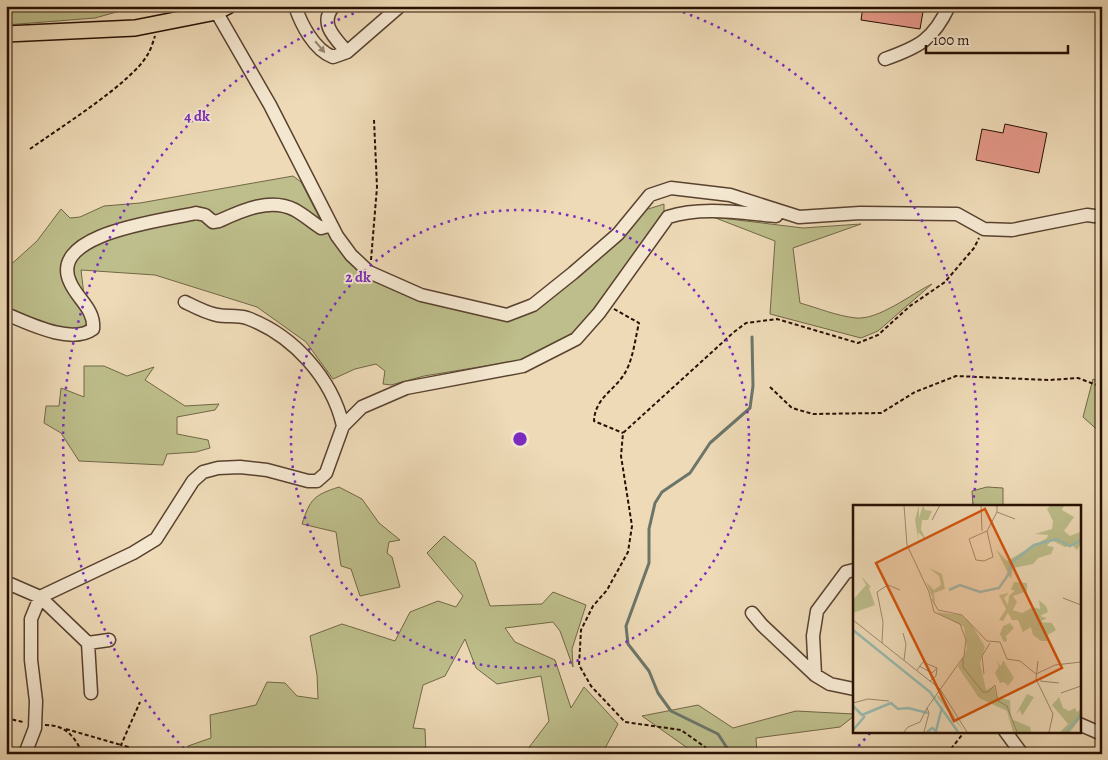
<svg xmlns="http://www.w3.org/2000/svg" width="1108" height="760" font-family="Alegreya,serif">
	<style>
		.green { fill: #bdbe8b; stroke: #726746 }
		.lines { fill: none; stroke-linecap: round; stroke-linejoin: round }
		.stream { stroke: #6b766a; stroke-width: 3 }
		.building { fill: #e39787; stroke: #271002 }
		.minor-casing { stroke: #59422f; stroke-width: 15 }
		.major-casing { stroke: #271002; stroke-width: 18 }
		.path { stroke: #271002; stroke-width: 2; stroke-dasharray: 4 2.5; stroke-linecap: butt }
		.minor { stroke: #f4e7d0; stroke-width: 12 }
		.major { stroke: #eedab7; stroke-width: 15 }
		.oneway { fill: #988673 }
		.ring { fill: none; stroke: #7b2cbf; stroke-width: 2.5; stroke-dasharray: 2.5 5 }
		.inset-river { fill: none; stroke: #99bab0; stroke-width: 2.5 }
		.inset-road { fill: none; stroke: #9e896f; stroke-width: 1 }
		.view { fill: #d5520b; fill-opacity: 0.15; stroke: #d5520b; stroke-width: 2.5 }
		.inset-edge { fill: none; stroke: #271002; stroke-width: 2.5 }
		.centre { fill: #7b2cbf; stroke: #f4e7d0; stroke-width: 2.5 }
		.ring-label { font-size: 15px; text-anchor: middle; font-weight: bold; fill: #7b2cbf; stroke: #f4e7d0; stroke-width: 4; stroke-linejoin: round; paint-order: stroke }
	</style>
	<rect width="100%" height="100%" fill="#eedab7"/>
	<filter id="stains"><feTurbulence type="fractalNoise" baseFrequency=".004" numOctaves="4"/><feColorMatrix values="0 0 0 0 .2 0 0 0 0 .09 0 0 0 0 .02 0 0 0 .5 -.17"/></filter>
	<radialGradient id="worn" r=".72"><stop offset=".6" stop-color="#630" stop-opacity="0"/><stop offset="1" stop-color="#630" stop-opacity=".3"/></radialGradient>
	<path class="green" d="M6 6H138L95 18 6 25Z
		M293 176 301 182 319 217 346 257 366 275 503 320 528 314 562 287 645 210 664 204V213L638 253 575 335 528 359 424 376 391 385 383 384 385 371 376 364 355 369 333 379 306 342 257 307 155 275 81 270 88 329C60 335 32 321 6 311V269L37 241 61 209 70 218 80 217 104 206 140 203Z
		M713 217 803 228 861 224 793 248 800 303C818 308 837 316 856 318 879 320 911 294 932 284L878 331 861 338 770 314 775 241Z
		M84 366H104L127 376 154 367 145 380 185 406 219 404 215 410 177 417V434L208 440 210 448 196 452 167 454 163 465 79 461 61 433 44 423 46 406H59L61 388 84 397Z
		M1093 379 1102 383V434L1083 417Z
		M339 487 362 499 379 523 400 540 389 542 387 553 392 557 400 587 360 596 351 569 341 566 336 532 302 524C310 499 314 495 339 487Z
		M987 487 1003 488V506H973L972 491Z
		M444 536 475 562 490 606 542 604 553 592 586 605 572 649 573 667 560 631 553 622 505 628 515 642 555 660 571 708 584 687 618 724 602 754H524L549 721 541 676 497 684 476 668 465 639 445 676 423 685 413 728 425 729 426 754H188V746L211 738 210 715 256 705 267 682 285 683 297 696 318 699 317 675 310 636 342 624 395 641 410 612 438 601 456 607 463 596 427 553Z
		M698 705 733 728 796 711 854 714V716L840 727 756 738 757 754H696L642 716Z"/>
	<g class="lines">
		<path class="stream" d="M731 754 718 734 671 711 658 693 649 671 628 644 626 626 649 563V529L655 503 662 492 690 473 710 443 750 408 753 386 752 337"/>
	</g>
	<path class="building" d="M863 6H924L920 29 861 20Z
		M1005 124 1047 133 1039 173 976 160 982 129 1003 133Z"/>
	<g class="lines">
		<defs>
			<path id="minor" d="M213 6 270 105 337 236 351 255 369 272 421 295 507 315 533 305 573 273 618 234 650 195 671 188 730 195 799 217 860 213 957 214 984 229 1012 230 1087 215 1102 217
				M295 6C301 24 314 50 333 57L347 52 400 6
				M334 6C318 23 335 38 347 52
				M885 59C919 47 933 40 949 6
				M185 302C195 307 206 313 217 315 227 317 237 315 247 318 293 335 332 378 343 426
				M6 314C28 323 71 345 93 329 95 309 77 299 70 282 47 232 169 220 196 213L205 215 213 222 219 221C241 211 270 197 295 210 304 215 312 222 321 228L331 225
				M854 570 846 572 817 611 813 636 815 675 830 684 854 689
				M6 586 10 584 40 597 88 643 109 640
				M752 613 762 625 815 675
				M88 643 91 693
				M1079 724 1102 734
				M1005 731 1022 754
				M25 754 35 728 36 701 31 660V619L40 597 133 553 156 539 193 481 203 472 218 468 240 467 267 470 308 481H317L326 473 343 426 362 407 406 388 523 366 576 339 599 313 668 217C702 206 741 213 776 216"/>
			<path id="major" d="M6 34 135 28 216 12 228 6"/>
		</defs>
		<use href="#minor" class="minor-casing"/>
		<use href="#major" class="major-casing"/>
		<path class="path" d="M30 149C59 128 132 83 148 54 151 49 153 42 155 36
			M371 260 377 187 374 120
			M614 309 639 323C635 339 633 362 623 376 612 392 595 399 594 421L623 433
			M770 387 792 408 813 414 881 413 915 392 956 376 1049 380 1078 378 1102 387
			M6 718 23 722
			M45 725C66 725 74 736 83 754
			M66 729 121 745
			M127 754 128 747 121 745 140 702
			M711 754 705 747 681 730 625 722 591 686 579 665 581 630 593 606 607 590 628 552 632 526 621 456 623 433 734 332 746 323 777 319 858 343 878 335 910 306 945 282 974 248 979 238
			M947 754 965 731"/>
		<use href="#minor" class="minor"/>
		<use href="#major" class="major"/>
	</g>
	<defs><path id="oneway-solid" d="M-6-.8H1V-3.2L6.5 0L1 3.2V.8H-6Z" transform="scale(1.25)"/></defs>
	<use class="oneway" href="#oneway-solid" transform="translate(320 47) rotate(50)"/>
	<g class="ring">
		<circle cx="520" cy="439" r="229"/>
		<path d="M870 733A457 457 0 0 1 851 754M189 754A457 457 0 0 1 371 7M669 7A457 457 0 0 1 973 503"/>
	</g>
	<g transform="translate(853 505)">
		<rect width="228" height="228" fill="#eedab7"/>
		<path d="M66 0V13L70 0 72 5 79 6 75 15H69L68 24 73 35 65 27 66 39 62 15ZM198 0H211L209 5 221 12 211 26 217 31 227 27V40L224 45 219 40 212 42 198 35 194 41 201 42 198 49 185 53 180 59 160 63 158 74 143 44 154 56 194 33 195 30 182 29 199 24 200 16 194 4ZM76 63 89 69 92 84 81 88 82 99 73 77 81 85 88 80 86 71ZM8 71 18 82 16 83 22 100 0 108V95L13 80ZM161 77 174 78V86L160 91 164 97 160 105 169 108 180 102 187 104 186 95 193 101 195 107 187 111 194 113 187 117 199 118 203 125 193 131 197 136H188L180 130 178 122 170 127 165 115H159L155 108 150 116 146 115 153 104 146 90 156 88 151 93 155 100 156 91 162 85H158ZM83 107 108 110 119 120 132 142 127 158 133 185 141 181 144 193 157 195 158 214 177 222 178 227H160L154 206 126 193 105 162 114 144 111 122ZM157 118 161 123 153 131 154 136 151 137 147 129 150 121ZM150 155 161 173 155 181 151 177 147 178 142 168 146 161 143 156 148 161ZM174 189 181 192 169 211 167 205 163 209ZM85 190 93 198 111 227 84 192ZM206 192 210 203 216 206 222 203 224 207 227 205V214L217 227H207L215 219 199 200Z" fill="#bdbe8b"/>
		<path class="inset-river" d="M96 85 107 80 127 87 146 83 155 70 158 58 181 40 204 34 217 41 228 35M0 125 77 187 105 227M0 201 9 210 38 198 45 204 55 203 75 208M0 225 12 211M74 227 79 223 83 226 89 202M213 227 228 210"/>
		<path class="inset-road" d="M51 0 54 40 76 87 81 107 107 119 113 135 111 151 74 203 76 208 71 227M128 0 129 26M144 7 162 14M79 15 87 0M134 26 116 34 123 55 131 56 140 52 134 26 144 7V0M210 93 228 100M79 94 85 105 109 110 134 136 147 137 154 154 167 156 183 169 202 160 228 157M0 115 87 184 114 227M50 128 53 139 51 155M29 138 30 117 24 87 35 80 47 85M110 153V162L130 187H135L142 180 145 196 154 201 164 227M185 156 183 174 200 209 196 227M66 161 79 168 84 163M64 165 70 157 84 163 83 171 77 176M131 169 129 151 137 138M187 176 206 178M208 188 228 181M0 198 15 194 36 196M51 227 55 222 67 217 74 203"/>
		<path class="view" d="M132 4 209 163 101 216 23 58Z"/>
		<rect width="228" height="228" class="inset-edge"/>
	</g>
	<circle cx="520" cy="439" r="8" class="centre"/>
	<g class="ring-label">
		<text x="197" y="121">4 dk</text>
		<text x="358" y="282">2 dk</text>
	</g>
	<rect width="1108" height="760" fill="none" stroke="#eedab7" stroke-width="25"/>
	<rect x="8" y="8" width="1093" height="745" fill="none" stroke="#271002" stroke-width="2.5"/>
	<rect x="12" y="12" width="1083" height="735" fill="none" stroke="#271002"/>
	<path d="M926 45v8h142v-8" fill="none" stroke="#271002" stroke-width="2.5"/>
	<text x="933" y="45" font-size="15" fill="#271002" stroke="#f4e7d0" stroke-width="4" paint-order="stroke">100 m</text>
	<rect width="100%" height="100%" filter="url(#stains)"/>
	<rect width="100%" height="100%" fill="url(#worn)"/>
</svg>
